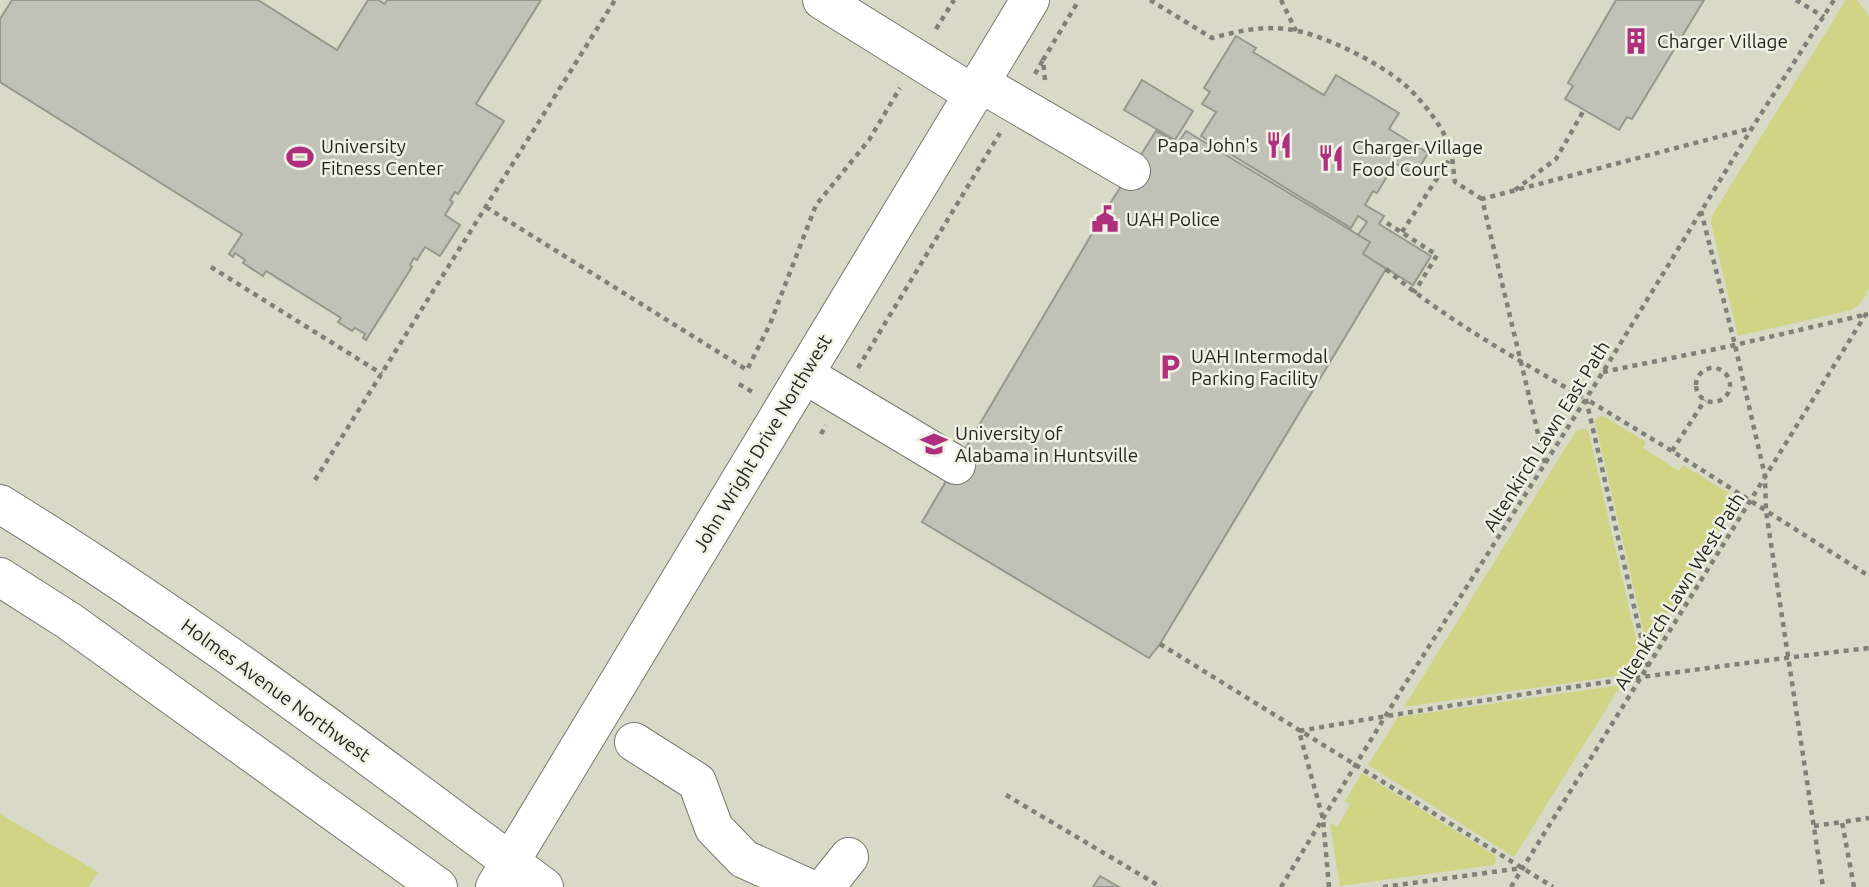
<svg xmlns="http://www.w3.org/2000/svg" width="1869" height="887" font-family="Ubuntu,sans-serif">
	<style>
		.built { fill: #d8d9c7 }
		.green { fill: #d0d484 }
		.building { fill: #c1c2b7; stroke: #97988d; stroke-width: 2 }
		.lines { fill: none; stroke-linecap: round; stroke-linejoin: round }
		.minor-casing { stroke: #78796f; stroke-width: 40 }
		.major-casing { stroke: #78796f; stroke-width: 40 }
		.path { stroke: #808078; stroke-width: 4.5; stroke-dasharray: 5 5; stroke-linecap: butt }
		.minor { stroke: #fff; stroke-width: 38 }
		.major { stroke: #fff; stroke-width: 38 }
		.labels { text-anchor: middle; stroke-width: 5; stroke-linejoin: round; paint-order: stroke }
		.poi-label { font-size: 19px; fill: #252521; stroke: #f0f1e5; text-anchor: start }
		.street-label { font-size: 19px; fill: #252521; stroke: #f0f1e5 }
	</style>
	<rect width="100%" height="100%" fill="#e3e4d8"/>
	<path class="built" d="M0 0H1869V887H0Z"/>
	<path class="green" d="M1846 0H1857L1869 16V289L1859 305 1851 310 1738 336 1711 223 1713 214Z
		M1601 416 1605 417 1646 442 1643 448 1679 471 1683 465 1738 499 1647 645 1595 422 1597 418Z
		M1581 429H1586L1589 434 1640 656 1629 674 1404 707 1576 431Z
		M1621 685 1514 857 1368 765 1398 717Z
		M1362 773 1495 855 1496 862 1493 865 1340 886 1330 824 1331 823 1337 827 1350 805 1345 801Z
		M0 814 98 872 89 887H0Z"/>
	<path class="building" d="M12 0H258L337 50 368 0H378L385 4 387 0H541L476 104 504 121 458 194 455 192 450 200 453 202 445 215 460 225 440 256 425 247 417 260 414 258 410 265 412 267 366 340 363 338 365 334 355 328 352 331 338 322 341 318 266 271 263 276 243 263 245 260 235 253 233 257 229 254 242 234 0 82V19Z
		M1616 0H1704L1632 119 1627 117 1619 130 1565 99 1573 86 1568 83Z
		M1236 36 1256 48 1253 52 1324 95 1336 75 1399 113 1389 129 1428 153 1415 175 1395 163 1377 193 1373 191 1365 205 1384 216 1379 224 1431 256 1413 285 1363 254 1370 242 1358 235 1367 222 1358 216 1351 228 1201 136 1216 112 1202 104 1210 92 1204 88Z
		M1142 80 1193 111 1175 140 1124 110Z
		M1156 131 1178 143 1186 131 1370 242 1363 254 1386 269 1160 644 1149 658 922 522 1106 210Z
		M1100 876 1119 887H1093Z"/>
	<g class="lines">
		<defs>
			<path id="minor" d="M822 0 973 94
				M980 83 1131 171
				M804 374 956 465
				M634 742 697 782 714 828 744 859 806 887
				M495 887 1030 0
				M825 887 849 857"/>
			<path id="major" d="M0 504C189 620 366 754 544 887
				M0 577 69 621 438 887"/>
		</defs>
		<use href="#minor" class="minor-casing"/>
		<use href="#major" class="major-casing"/>
		<path class="path" d="M1150 0 1212 38C1238 31 1260 26 1287 29 1321 33 1378 62 1404 84 1421 99 1441 124 1449 145 1453 156 1453 170 1455 182L1482 199
			M1281 0 1296 31
			M1796 0 1824 17
			M936 29 954 0
			M1035 74 1043 60
			M1045 80 1043 60 1079 0
			M1515 190 1556 159 1584 110
			M486 207 747 370 770 324 816 205 869 140 900 88
			M1701 211 1735 345 1765 476 1766 511 1823 887
			M1387 223 1437 255 1414 293
			M1402 232 1451 157
			M211 267 382 374
			M1386 269C1446 320 1518 360 1586 399
			M1696 385a17 17 0 1 1 34 0a17 17 0 1 1-34 0Z
			M858 368 1000 133
			M1603 372 1735 345 1868 314
			M739 384 754 393
			M821 434 826 425
			M1672 451 1705 400
			M1545 463 1482 199 1752 128
			M315 480 615 0
			M1160 644 1553 887
			M1648 667 1586 399 1672 451 1869 576
			M1006 795 1161 887
			M1814 826 1842 822
			M1281 887 1402 689 1603 372 1752 128 1834 0
			M1329 887 1323 819 1299 731C1488 698 1679 670 1869 648
			M1383 887 1522 868
			M1511 887 1869 309
			M1854 887 1842 822 1869 818"/>
		<use href="#minor" class="minor"/>
		<use href="#major" class="major"/>
	</g>
	<defs>
		<symbol id="building-bare" viewBox="-9 -9 18 18"><path d="M-4-6H4V6H1V3H-1V6H-4ZM-2.5-4.3h1.7v1.8h-1.7ZM.8-4.3h1.7v1.8H.8ZM-2.5-1h1.7V.8h-1.7ZM.8-1h1.7V.8H.8Z" fill="#af2f7d" stroke="#f0f1e5" stroke-width="2.5" paint-order="stroke"/></symbol>
		<symbol id="restaurant-bare" viewBox="-9 -9 18 18"><path d="M-5-6h1v4h1v-4h1v4h1v-4h1v5L-1.5 .5V6h-2V.5L-5-1ZM5-6V6H3V1.5H1.5Q1.5-4 5-6Z" fill="#af2f7d" stroke="#f0f1e5" stroke-width="2.5" paint-order="stroke"/></symbol>
		<symbol id="stadium-bare" viewBox="-9 -9 18 18"><path d="M0-5a6.5 5 0 1 0 0 10a6.5 5 0 1 0 0-10ZM-3.5-1.8h7v3.6h-7Z" fill="#af2f7d" stroke="#f0f1e5" stroke-width="2.5" paint-order="stroke"/></symbol>
		<symbol id="civic-bare" viewBox="-9 -9 18 18"><path d="M-.6-6.5H3V-4.5H.6V-3L4-1V1h2V6H-6V1h2V-1L-.6-3ZM-1.2 2.5V6h2.4V2.5Z" fill="#af2f7d" stroke="#f0f1e5" stroke-width="2.5" paint-order="stroke"/></symbol>
		<symbol id="parking-bare" viewBox="-9 -9 18 18"><path d="M-3.5-5.5H1a3.5 3.5 0 0 1 0 7H-1V5.5H-3.5ZM-1-3.4V-.6H.8a1.4 1.4 0 0 0 0-2.8Z" fill="#af2f7d" stroke="#f0f1e5" stroke-width="2.5" paint-order="stroke"/></symbol>
		<symbol id="university-bare" viewBox="-9 -9 18 18"><path d="M0-5L7-2L0 1L-7-2ZM-4 1L0 2.5L4 1V4Q0 6-4 4Z" fill="#af2f7d" stroke="#f0f1e5" stroke-width="2.5" paint-order="stroke"/></symbol>
	</defs>
	<g fill-rule="evenodd">
		<use href="#building-bare" x="1617" y="22" width="38" height="38"/>
		<use href="#restaurant-bare" x="1260" y="126" width="38" height="38"/>
		<use href="#stadium-bare" x="281" y="138" width="38" height="38"/>
		<use href="#restaurant-bare" x="1312" y="139" width="38" height="38"/>
		<use href="#civic-bare" x="1086" y="200" width="38" height="38"/>
		<use href="#parking-bare" x="1151" y="348" width="38" height="38"/>
		<use href="#university-bare" x="915" y="425" width="38" height="38"/>
	</g>
	<g class="labels">
		<g class="poi-label">
			<text x="1657" y="48">Charger Village</text>
			<text x="1258" y="152" text-anchor="end">Papa John's</text>
			<text x="321" y="153">University<tspan x="321" dy="22">Fitness Center</tspan></text>
			<text x="1352" y="154">Charger Village<tspan x="1352" dy="22">Food Court</tspan></text>
			<text x="1126" y="226">UAH Police</text>
			<text x="1191" y="363">UAH Intermodal<tspan x="1191" dy="22">Parking Facility</tspan></text>
			<text x="955" y="440">University of<tspan x="955" dy="22">Alabama in Huntsville</tspan></text>
		</g>
		<g class="street-label">
			<text transform="translate(1546 436) rotate(-58)" y="7">Altenkirch Lawn East Path</text>
			<text transform="translate(762 443) rotate(-59)" y="7">John Wright Drive Northwest</text>
			<text transform="translate(1679 591) rotate(-58)" y="7">Altenkirch Lawn West Path</text>
			<text transform="translate(276 690) rotate(36)" y="7">Holmes Avenue Northwest</text>
		</g>
	</g>
</svg>
